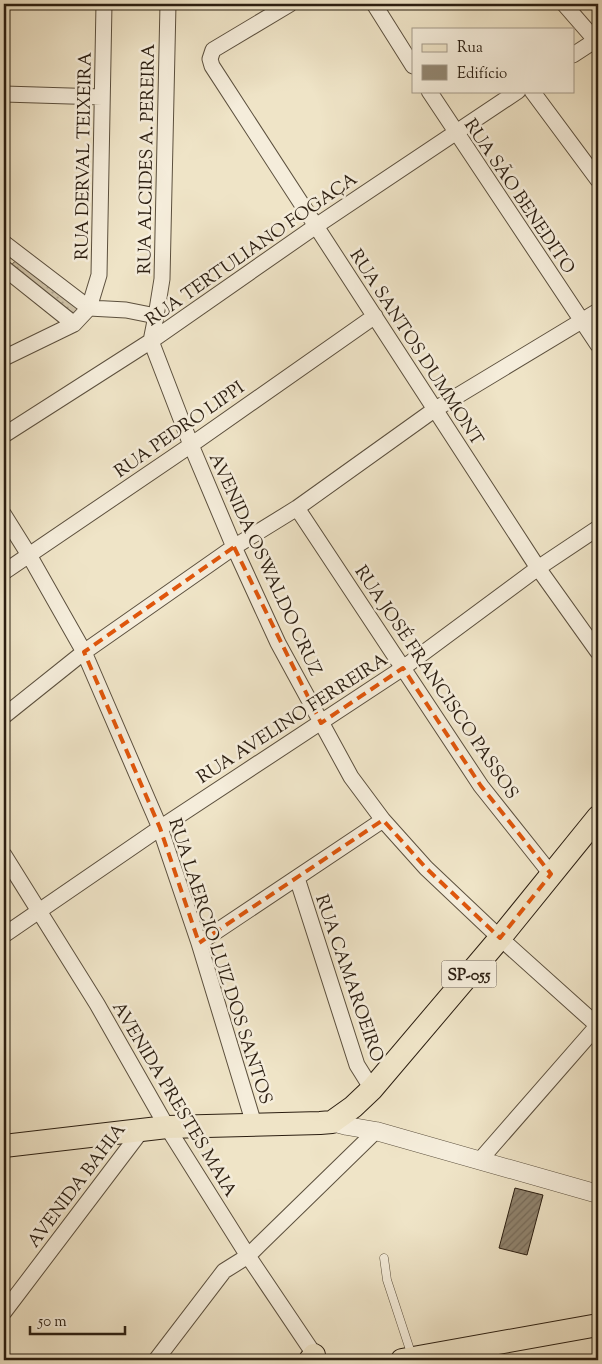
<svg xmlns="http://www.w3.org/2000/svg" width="602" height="1364" font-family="'Sorts Mill Goudy',serif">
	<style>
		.grass { fill: url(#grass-dots); stroke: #7c705c }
		.building { fill: url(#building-hatch); stroke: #2b1e11 }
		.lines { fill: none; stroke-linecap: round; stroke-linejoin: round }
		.service-casing { stroke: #5c503e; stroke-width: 9 }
		.minor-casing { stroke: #5c503e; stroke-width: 17 }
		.tertiary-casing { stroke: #5c503e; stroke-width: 19 }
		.primary-casing { stroke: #2b1e11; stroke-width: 24 }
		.service { stroke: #f5eddb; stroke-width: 8 }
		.minor { stroke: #f5eddb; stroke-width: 15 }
		.tertiary { stroke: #f5eddb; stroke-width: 18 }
		.primary { stroke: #efe4c7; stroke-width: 22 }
		.marked { fill: none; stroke: #df560c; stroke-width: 4; stroke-dasharray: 10 6; stroke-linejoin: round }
		.labels { text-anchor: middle; stroke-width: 5; stroke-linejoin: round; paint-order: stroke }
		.shield { fill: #f5eddb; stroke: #685c4e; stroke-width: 1 }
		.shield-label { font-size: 16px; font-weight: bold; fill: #2b1e11 }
		.street-label { font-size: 18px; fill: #2b1e11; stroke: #f5eddb }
	</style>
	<defs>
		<pattern id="grass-dots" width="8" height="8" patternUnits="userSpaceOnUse" patternTransform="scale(1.25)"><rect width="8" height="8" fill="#cec2a8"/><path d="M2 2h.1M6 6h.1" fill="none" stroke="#b1a690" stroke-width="1.8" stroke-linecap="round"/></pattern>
		<pattern id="building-hatch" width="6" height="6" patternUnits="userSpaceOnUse" patternTransform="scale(1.25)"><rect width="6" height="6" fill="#918570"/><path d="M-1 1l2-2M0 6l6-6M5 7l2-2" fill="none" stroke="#776c5b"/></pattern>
	</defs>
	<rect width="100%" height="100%" fill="#efe4c7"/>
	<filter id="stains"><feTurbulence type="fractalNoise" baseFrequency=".004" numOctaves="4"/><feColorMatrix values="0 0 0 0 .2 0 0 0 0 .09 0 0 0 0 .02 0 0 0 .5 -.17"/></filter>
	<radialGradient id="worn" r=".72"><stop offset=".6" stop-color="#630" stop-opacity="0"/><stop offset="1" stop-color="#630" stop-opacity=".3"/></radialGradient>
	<path class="grass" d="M16 261 79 310 78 318 11 266 13 263Z"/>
	<path class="building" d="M515 1188 543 1195 527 1255 499 1248Z"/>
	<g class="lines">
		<defs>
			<path id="service" d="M384 1258 387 1280 412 1356"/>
			<path id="minor" d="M290 4 213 50 210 59 212 66 538 568 598 652
				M374 4 413 66
				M564 4 598 43
				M573 55 596 40
				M429 91 598 345
				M532 91 598 180
				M4 94 102 97
				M4 243 89 308
				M4 268 74 324
				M89 308 126 310 156 316 151 341 191 445 234 547 278 643 351 777 383 820 426 868 500 938 598 1026
				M156 316 162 279 168 4
				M4 358 74 324 89 308 99 275 104 4
				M4 435 151 341 316 226 518 91
				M297 508 481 786 551 874
				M4 515 29 555 84 652 160 828 199 943 254 1124
				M4 572 191 445 375 316
				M4 716 84 652 234 547 297 508 434 410 598 311
				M4 855 97 1004 167 1127 248 1256 318 1360
				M297 878 357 1065 372 1089
				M4 935 160 828 403 668 538 568 598 528
				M199 943 383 820
				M480 1160 598 1025
				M4 1312 142 1130
				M156 1360 224 1271 248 1256 259 1245 376 1131"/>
			<path id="tertiary" d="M332 1122 347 1126 376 1131 598 1194"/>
			<path id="primary" d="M4 1146 167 1127 320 1123 332 1122 353 1107 372 1089 500 938 598 817
				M310 1360 314 1355
				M402 1360 598 1325"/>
		</defs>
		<use href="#service" class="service-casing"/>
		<use href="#minor" class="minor-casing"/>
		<use href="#tertiary" class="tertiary-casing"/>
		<use href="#primary" class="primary-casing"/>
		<use href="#service" class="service"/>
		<use href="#minor" class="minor"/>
		<use href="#tertiary" class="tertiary"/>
		<use href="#primary" class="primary"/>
	</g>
	<path class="marked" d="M234 547 321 723 403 668 481 786 551 874 500 938 426 868 383 820 199 943 160 828 84 652Z"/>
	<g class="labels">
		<rect class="shield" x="441.5" y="960.5" width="55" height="27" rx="4"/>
		<g class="shield-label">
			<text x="469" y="980">SP-055</text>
		</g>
		<g class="street-label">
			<text transform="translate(83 156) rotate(-89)" y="6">RUA DERVAL TEIXEIRA</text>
			<text transform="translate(146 159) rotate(-89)" y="6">RUA ALCIDES A. PEREIRA</text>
			<text transform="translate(520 196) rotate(56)" y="6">RUA SÃO BENEDITO</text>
			<text transform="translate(251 249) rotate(-35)" y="6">RUA TERTULIANO FOGAÇA</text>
			<text transform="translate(417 347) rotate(57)" y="6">RUA SANTOS DUMMONT</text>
			<text transform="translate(179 429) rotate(-35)" y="6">RUA PEDRO LIPPI</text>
			<text transform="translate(266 564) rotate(65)" y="6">AVENIDA OSWALDO CRUZ</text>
			<text transform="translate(437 682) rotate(56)" y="6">RUA JOSÉ FRANCISCO PASSOS</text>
			<text transform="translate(292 718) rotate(-33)" y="6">RUA AVELINO FERREIRA</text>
			<text transform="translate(221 961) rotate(72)" y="6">RUA LAERCIO LUIZ DOS SANTOS</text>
			<text transform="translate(350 978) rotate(71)" y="6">RUA CAMAROEIRO</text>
			<text transform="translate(175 1099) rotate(59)" y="6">AVENIDA PRESTES MAIA</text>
			<text transform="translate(76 1185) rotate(-53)" y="6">AVENIDA BAHIA</text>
		</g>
	</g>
	<rect width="602" height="1364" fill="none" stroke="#efe4c7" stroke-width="20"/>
	<rect x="5" y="5" width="592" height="1354" fill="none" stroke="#2b1e11" stroke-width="2.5"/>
	<rect x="10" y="10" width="582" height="1344" fill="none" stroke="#2b1e11"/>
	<rect x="412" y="28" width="162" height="65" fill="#f5eddb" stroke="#a49a8a"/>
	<rect x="422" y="44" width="25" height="8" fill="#efe4c7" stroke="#a49a8a"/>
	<text x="457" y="52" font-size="15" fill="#2b1e11">Rua</text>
	<rect x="422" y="65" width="25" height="15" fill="#918570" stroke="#a49a8a"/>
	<text x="457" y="78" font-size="15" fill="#2b1e11">Edifício</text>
	<path d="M30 1326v8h95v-8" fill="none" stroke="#2b1e11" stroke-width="2.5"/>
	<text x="38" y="1326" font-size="15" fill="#2b1e11" stroke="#f5eddb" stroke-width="4" paint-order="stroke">50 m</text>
	<rect width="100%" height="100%" filter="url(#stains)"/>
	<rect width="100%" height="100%" fill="url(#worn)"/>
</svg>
